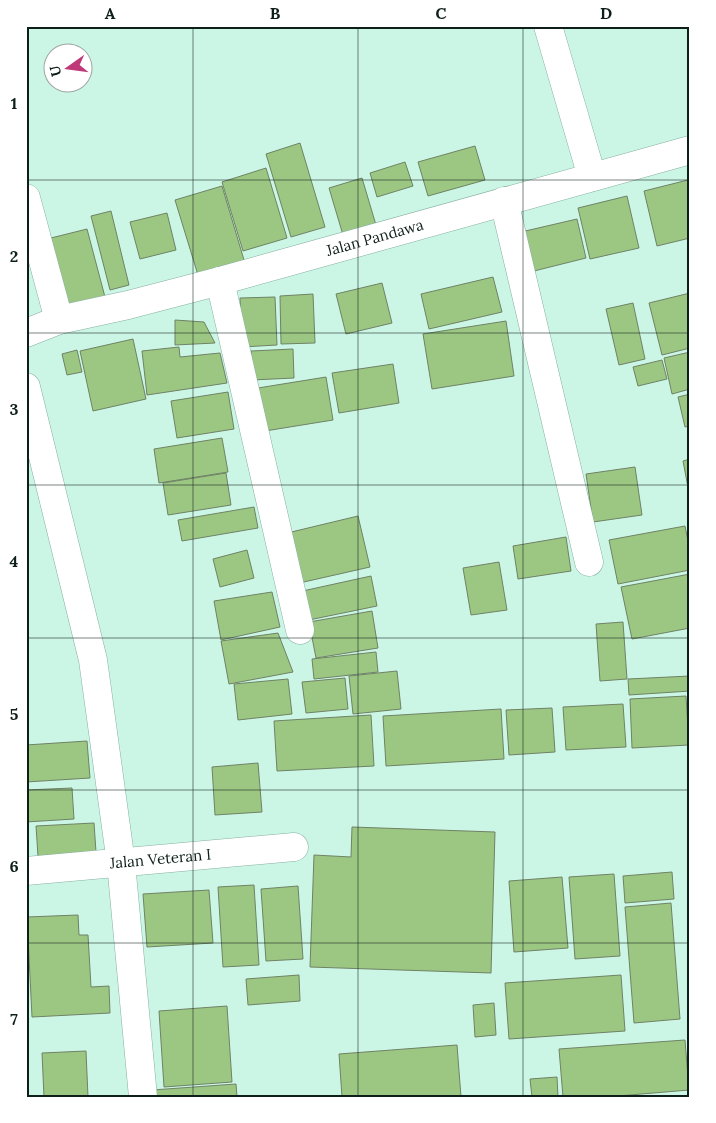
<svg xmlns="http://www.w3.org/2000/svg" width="716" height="1123" font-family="Lora,serif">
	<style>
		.building { fill: #9cc783; stroke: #6f8265 }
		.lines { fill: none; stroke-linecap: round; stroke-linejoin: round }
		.minor-casing { stroke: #87b0a0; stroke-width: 29 }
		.minor { stroke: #fff; stroke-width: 28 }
		.grid { fill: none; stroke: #0e1f19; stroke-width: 1; stroke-opacity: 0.55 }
		.labels { text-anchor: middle; stroke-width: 4; stroke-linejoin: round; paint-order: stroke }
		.street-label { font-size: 15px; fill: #0e1f19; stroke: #fff }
		.neatline { fill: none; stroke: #0e1f19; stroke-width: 2 }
		.grid-label { font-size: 16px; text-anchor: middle; font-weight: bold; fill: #0e1f19 }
	</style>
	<rect width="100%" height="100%" fill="#cbf6e5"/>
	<path class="building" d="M300 143 325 227 291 237 266 154Z
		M475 146 485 180 428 196 418 162Z
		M405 162 413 186 377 197 370 173Z
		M266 168 287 238 243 251 222 182Z
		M362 178 376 225 343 235 329 188Z
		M688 180 690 188V238L657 246 644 191Z
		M222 186 244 260 198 275 175 200Z
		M627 196 639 248 590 259 578 208Z
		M111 211 129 285 110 290 91 216Z
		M167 213 176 250 140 259 130 222Z
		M577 219 586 258 530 272 521 232Z
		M87 229 105 297 68 307 51 238Z
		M493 277 502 312 429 329 421 294Z
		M382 283 392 323 346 334 336 294Z
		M690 293V348L662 355 649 303Z
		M313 294 315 343 281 344 280 296Z
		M275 297 277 345 242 347 240 298Z
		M633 303 645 359 619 365 606 309Z
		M175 320 204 322 215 343 175 345Z
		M506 321 514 376 432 389 423 334Z
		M133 339 146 399 93 411 80 351Z
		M179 347 180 357 220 353 227 383 147 395 142 351Z
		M293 349 294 378 252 380 251 351Z
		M77 350 82 372 67 375 62 354Z
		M690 352V389L672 394 664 358Z
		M662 360 667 379 638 386 633 367Z
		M393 364 399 403 339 413 332 373Z
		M326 377 333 420 265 431 258 388Z
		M228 392 234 429 177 438 171 401Z
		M690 394V426L685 427 678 397Z
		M222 438 228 472 159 483 154 449Z
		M690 459V498L683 461Z
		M635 467 642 515 593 522 586 474Z
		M226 473 231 505 168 515 163 483Z
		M254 507 258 528 182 541 178 520Z
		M358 516 370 567 295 584 283 534Z
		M685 526 690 551V570L618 584 609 540Z
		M566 537 571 571 518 579 513 546Z
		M247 550 254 578 220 587 213 559Z
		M499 562 507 610 471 615 463 568Z
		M690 574V628L632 639 621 587Z
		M371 576 377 606 304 621 298 592Z
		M272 592 280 627 221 640 214 601Z
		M372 611 378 648 316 658 309 622Z
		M623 622 627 679 600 681 596 624Z
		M278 633 293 672 229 684 221 641Z
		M376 652 378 672 314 679 312 659Z
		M397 671 401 709 353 714 349 676Z
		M690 676V691L629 695 628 679Z
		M345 678 348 709 306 713 302 682Z
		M288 679 292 714 238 720 234 684Z
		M686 696 689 745 632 748 630 699Z
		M623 704 626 747 566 750 563 707Z
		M552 708 555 752 509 755 506 710Z
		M501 709 504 759 386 766 383 716Z
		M371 715 374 766 277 771 274 721Z
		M87 741 90 778 26 782V745Z
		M258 763 262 812 215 815 212 767Z
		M72 788 74 819 26 822V790Z
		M94 823 96 852 38 856 36 826Z
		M352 827 495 832 491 973 310 967 314 855 351 857Z
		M672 872 674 899 625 903 623 876Z
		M614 874 620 956 575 959 569 877Z
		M562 877 568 948 514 952 509 881Z
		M254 885 259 965 223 967 218 887Z
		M298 886 303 959 266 961 261 889Z
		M209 890 213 943 147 947 143 894Z
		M671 903 680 1019 634 1023 625 907Z
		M78 915 79 935H88L91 987 109 986 110 1013 32 1017 27 917Z
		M26 972 28 1021H26Z
		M299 975 300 1001 248 1005 246 979Z
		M621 975 625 1031 509 1039 505 983Z
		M494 1003 496 1035 475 1037 473 1005Z
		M227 1006 232 1082 164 1087 159 1011Z
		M685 1040 689 1090 606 1097H563L559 1049Z
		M457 1045 461 1097H342L339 1054Z
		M86 1051 88 1097H44L42 1053Z
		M557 1077 558 1097H532L530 1079Z
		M236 1084 237 1097H152V1090Z"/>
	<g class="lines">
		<defs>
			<g id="minor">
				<path d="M548 26 592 177"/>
				<path d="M26 198 59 320"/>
				<path d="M504 201 589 562"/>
				<path d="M220 281 300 630"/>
				<path id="s1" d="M26 333 59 320 128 305 220 281 690 150"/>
				<path d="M26 387 93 660 121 863 143 1097"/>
				<path id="s2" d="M26 871 294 847"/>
			</g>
		</defs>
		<use href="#minor" class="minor-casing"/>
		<use href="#minor" class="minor"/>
	</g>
	<path class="grid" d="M193 26V1097M358 26V1097M523 26V1097M26 180H690M26 333H690M26 485H690M26 638H690M26 790H690M26 943H690"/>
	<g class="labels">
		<g class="street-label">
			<text dy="5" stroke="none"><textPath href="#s1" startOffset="362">Jalan Pandawa</textPath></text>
			<text dy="5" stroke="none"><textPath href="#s2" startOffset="135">Jalan Veteran I</textPath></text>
		</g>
	</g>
	<rect width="716" height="1123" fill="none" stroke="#ffffff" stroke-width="55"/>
	<g transform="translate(68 68) rotate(256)"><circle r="24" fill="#ffffff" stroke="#9fa5a3"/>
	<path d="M0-4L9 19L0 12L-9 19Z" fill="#bf3878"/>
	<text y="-8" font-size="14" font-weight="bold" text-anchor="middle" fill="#0e1f19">U</text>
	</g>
	<rect x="28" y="28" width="660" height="1068" class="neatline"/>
	<g class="grid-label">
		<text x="110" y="19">A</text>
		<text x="275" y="19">B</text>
		<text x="441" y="19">C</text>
		<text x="606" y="19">D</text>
		<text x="14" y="109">1</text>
		<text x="14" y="262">2</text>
		<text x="14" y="415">3</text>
		<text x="14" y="567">4</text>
		<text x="14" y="720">5</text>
		<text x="14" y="872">6</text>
		<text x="14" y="1025">7</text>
	</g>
</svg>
